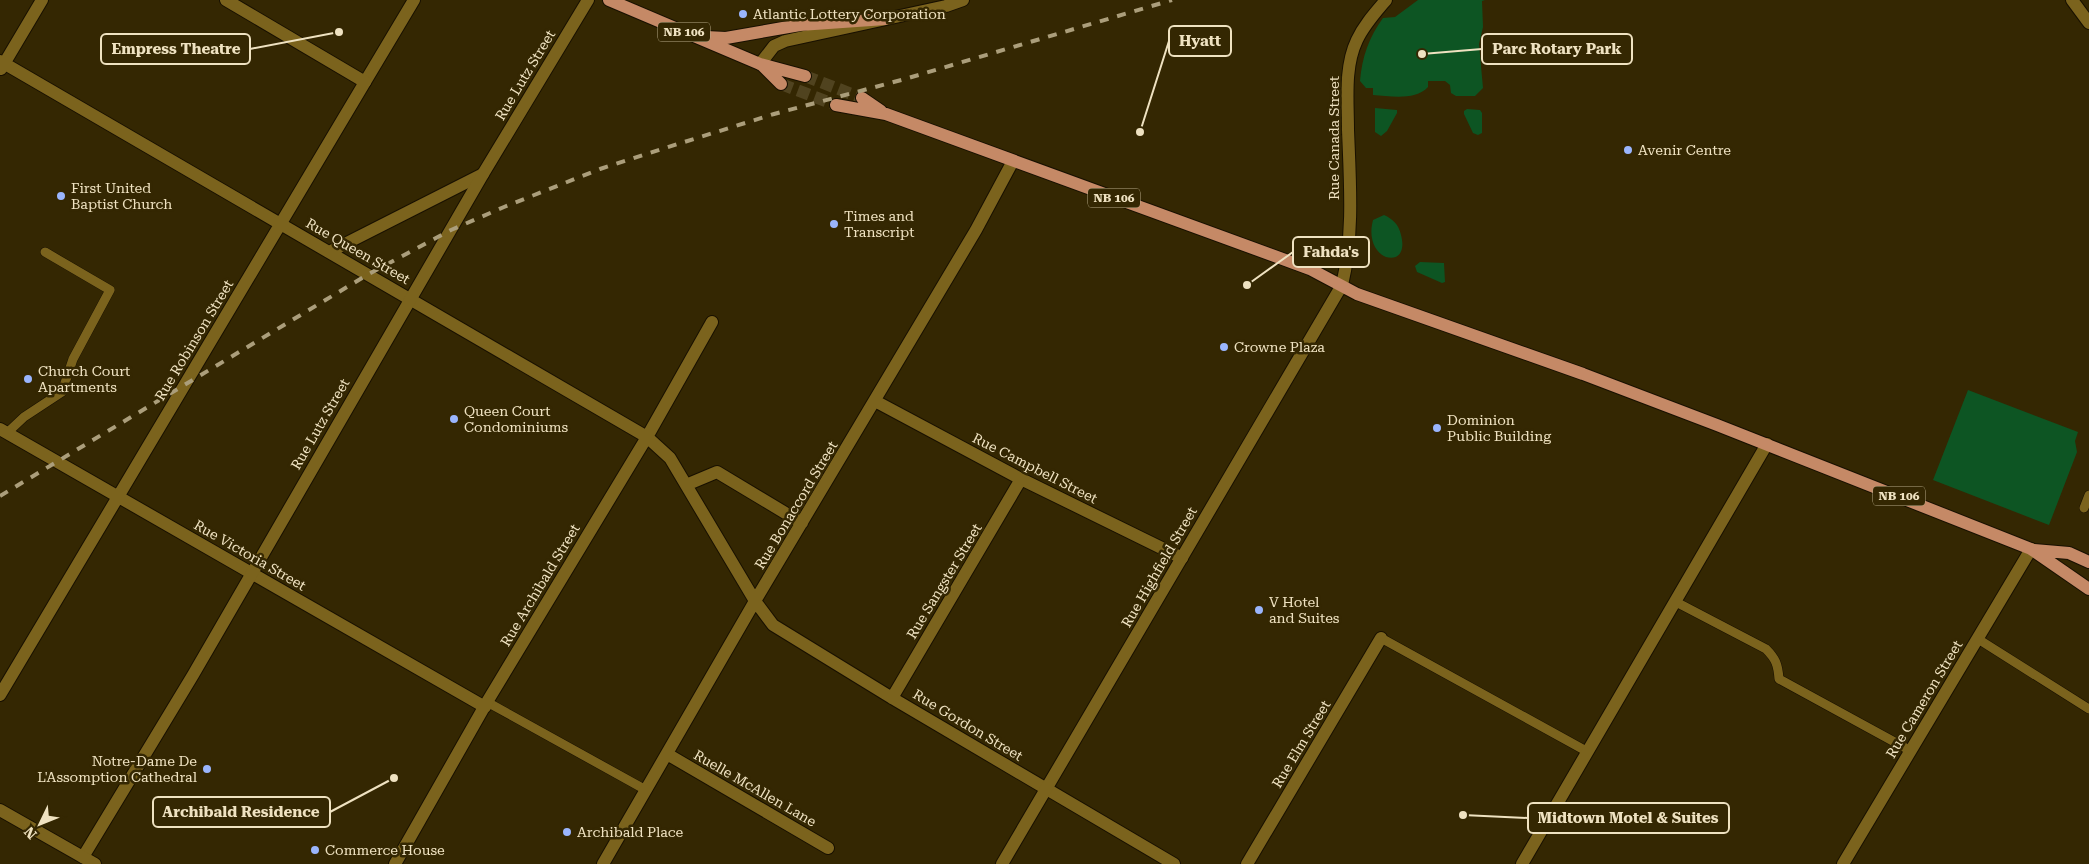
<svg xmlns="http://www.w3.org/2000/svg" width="2089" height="864" font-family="'Roboto Serif',serif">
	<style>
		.green { fill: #0d5523 }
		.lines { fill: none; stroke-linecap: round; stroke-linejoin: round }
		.primary-tunnel { stroke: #50431f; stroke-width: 12; stroke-dasharray: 12 6; stroke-linecap: butt }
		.service-casing { stroke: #181000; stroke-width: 10 }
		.pedestrian-casing { stroke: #181000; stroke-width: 14 }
		.minor-casing { stroke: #181000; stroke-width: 14 }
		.tertiary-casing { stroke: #181000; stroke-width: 14 }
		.secondary-casing { stroke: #181000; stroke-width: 14 }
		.primary-casing { stroke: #181000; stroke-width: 14 }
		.service { stroke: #7b631d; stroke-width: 9 }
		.pedestrian { stroke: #7b631d; stroke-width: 12 }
		.minor { stroke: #7b631d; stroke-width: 12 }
		.tertiary { stroke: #7b631d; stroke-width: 12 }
		.secondary { stroke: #7b631d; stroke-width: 12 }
		.primary { stroke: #c58966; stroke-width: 12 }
		.rail { stroke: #ab9e7b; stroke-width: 4; stroke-dasharray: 9 9; stroke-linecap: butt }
		.poi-dot { fill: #9ab5fd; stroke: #342702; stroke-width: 2 }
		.labels { text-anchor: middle; stroke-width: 5; stroke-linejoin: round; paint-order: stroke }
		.shield { fill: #342702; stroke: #b7aa88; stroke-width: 1 }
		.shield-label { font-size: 12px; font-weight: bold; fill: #efe2c1 }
		.poi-label { font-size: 14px; fill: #efe2c1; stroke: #342702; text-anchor: start }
		.street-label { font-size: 14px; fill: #efe2c1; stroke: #342702 }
		.leader { fill: none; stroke: #efe2c1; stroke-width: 2 }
		.callout-dot { fill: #efe2c1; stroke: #342702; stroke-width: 2 }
		.callout { fill: #342702; stroke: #efe2c1; stroke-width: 2 }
		.callout-label { font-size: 15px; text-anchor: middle; font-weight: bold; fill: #efe2c1 }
	</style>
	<rect width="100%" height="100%" fill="#342702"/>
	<path class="green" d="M1418 0H1485L1482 1 1483 27 1479 44 1483 88 1475 96H1456L1451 93 1450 85 1445 81H1428V87C1415 101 1390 96 1373 95V88H1366L1360 81C1362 57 1369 37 1383 18L1395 17Z
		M1375 108 1397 110V113L1387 131 1381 136 1375 132Z
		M1467 109 1480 110 1482 113V133L1478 135 1473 133 1464 114V111Z
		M1384 215C1393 219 1399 225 1401 235 1411 272 1362 262 1373 220Z
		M1420 262 1444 263 1445 282 1442 283 1417 272 1415 266Z
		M1968 390 2078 432 2075 441 2077 452 2049 525 1933 480Z"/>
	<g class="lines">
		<path class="primary-tunnel" d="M805 76 862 98
			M781 84 836 105"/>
		<defs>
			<path id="service" d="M7 433 24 417 62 392 73 359 110 290 45 252
				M2084 508 2089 495
				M1676 602 1766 649C1776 659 1778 665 1779 679L1911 751
				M1381 638 1588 752
				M1978 639 2089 709
				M487 702 646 790"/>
			<path id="pedestrian" d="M365 82 414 0"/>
			<path id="minor" d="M0 61 647 437 670 458 755 601 773 625 892 698 1174 864
				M1 69 42 0
				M329 252 483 174
				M875 401 1021 479 1182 558
				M0 429 485 707
				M686 485 717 472 802 523
				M0 695 365 82 226 0
				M892 698 1021 479
				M667 754 828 848
				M395 864 487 702 647 437 712 322
				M603 864 755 601 976 230 1013 161
				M1247 864 1381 638
				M1522 864 1767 444
				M1843 864 2031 549"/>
			<path id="tertiary" d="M2072 0 2089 23
				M760 64 774 46 785 41 946 6 963 0
				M83 857 193 675 483 174 588 0
				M1002 864 1342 285C1354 235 1350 182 1348 130 1348 101 1344 67 1357 40 1364 25 1375 13 1386 0"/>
			<path id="secondary" d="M0 810 95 864"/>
			<path id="primary" d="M609 0 760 64 805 76
				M706 37 726 38 800 25 885 19
				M762 65 781 84
				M862 98 881 111
				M836 105 886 114 1310 269 1357 294 1583 374 1717 425 2031 549 2089 589
				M2034 550 2069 553 2089 562"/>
		</defs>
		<use href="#service" class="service-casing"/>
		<use href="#pedestrian" class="pedestrian-casing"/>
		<use href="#minor" class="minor-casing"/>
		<use href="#tertiary" class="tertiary-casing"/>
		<use href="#secondary" class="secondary-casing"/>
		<use href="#primary" class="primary-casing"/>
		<use href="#service" class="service"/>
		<use href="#pedestrian" class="pedestrian"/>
		<use href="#minor" class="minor"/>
		<use href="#tertiary" class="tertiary"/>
		<use href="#secondary" class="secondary"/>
		<use href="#primary" class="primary"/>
		<path class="rail" d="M0 496 367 275 451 230 504 207 600 169 665 148 774 114 905 79 1172 0"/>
	</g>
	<g class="poi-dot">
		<circle cx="743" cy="14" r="5"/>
		<circle cx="1628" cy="150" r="5"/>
		<circle cx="61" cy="196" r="5"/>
		<circle cx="834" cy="224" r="5"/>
		<circle cx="1224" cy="347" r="5"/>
		<circle cx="28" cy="379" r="5"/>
		<circle cx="454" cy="419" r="5"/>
		<circle cx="1437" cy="428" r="5"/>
		<circle cx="1259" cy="610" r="5"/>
		<circle cx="207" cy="769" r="5"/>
		<circle cx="567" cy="832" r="5"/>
		<circle cx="315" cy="850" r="5"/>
	</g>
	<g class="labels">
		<g class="shield">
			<rect x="658" y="22.5" width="52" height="19" rx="4"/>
			<rect x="1088" y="188.5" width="52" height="19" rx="4"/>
			<rect x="1873" y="486.5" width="52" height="19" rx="4"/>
		</g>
		<g class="shield-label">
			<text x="684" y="36">NB 106</text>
			<text x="1114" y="202">NB 106</text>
			<text x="1899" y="500">NB 106</text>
		</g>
		<g class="poi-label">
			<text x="753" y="19">Atlantic Lottery Corporation</text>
			<text x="1638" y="155">Avenir Centre</text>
			<text x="71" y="193">First United<tspan x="71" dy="16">Baptist Church</tspan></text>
			<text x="844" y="221">Times and<tspan x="844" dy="16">Transcript</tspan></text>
			<text x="1234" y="352">Crowne Plaza</text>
			<text x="38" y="376">Church Court<tspan x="38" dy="16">Apartments</tspan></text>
			<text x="464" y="416">Queen Court<tspan x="464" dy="16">Condominiums</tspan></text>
			<text x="1447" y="425">Dominion<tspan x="1447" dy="16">Public Building</tspan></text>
			<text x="1269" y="607">V Hotel<tspan x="1269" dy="16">and Suites</tspan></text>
			<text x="197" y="766" text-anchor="end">Notre-Dame De<tspan x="197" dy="16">L'Assomption Cathedral</tspan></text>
			<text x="577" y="837">Archibald Place</text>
			<text x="325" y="855">Commerce House</text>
		</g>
		<g class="street-label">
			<text transform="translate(525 75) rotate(-59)" y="5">Rue Lutz Street</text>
			<text transform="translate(1334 138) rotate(-90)" y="5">Rue Canada Street</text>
			<text transform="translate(358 251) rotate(30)" y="5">Rue Queen Street</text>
			<text transform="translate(194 340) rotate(-59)" y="5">Rue Robinson Street</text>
			<text transform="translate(320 424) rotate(-60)" y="5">Rue Lutz Street</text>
			<text transform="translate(1035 468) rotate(27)" y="5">Rue Campbell Street</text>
			<text transform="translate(796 505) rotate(-59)" y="5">Rue Bonaccord Street</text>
			<text transform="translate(250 555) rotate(30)" y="5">Rue Victoria Street</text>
			<text transform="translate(1159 567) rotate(-60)" y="5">Rue Highfield Street</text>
			<text transform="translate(944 581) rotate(-59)" y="5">Rue Sangster Street</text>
			<text transform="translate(540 585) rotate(-59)" y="5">Rue Archibald Street</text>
			<text transform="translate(1924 699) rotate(-59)" y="5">Rue Cameron Street</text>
			<text transform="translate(968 725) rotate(31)" y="5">Rue Gordon Street</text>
			<text transform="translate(1301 744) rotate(-59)" y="5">Rue Elm Street</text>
			<text transform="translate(755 788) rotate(30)" y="5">Ruelle McAllen Lane</text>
		</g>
	</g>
	<path class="leader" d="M1140 132L1169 41M339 32L250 49M1422 54L1482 49M1247 285L1293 252M394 778L330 812M1463 815L1528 818"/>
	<g class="callout-dot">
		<circle cx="1140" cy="132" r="5"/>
		<circle cx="339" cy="32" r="5"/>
		<circle cx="1422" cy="54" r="5"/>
		<circle cx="1247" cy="285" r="5"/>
		<circle cx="394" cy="778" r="5"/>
		<circle cx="1463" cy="815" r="5"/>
	</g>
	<g class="callout">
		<rect x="1169" y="26" width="62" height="30" rx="5"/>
		<rect x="101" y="34" width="149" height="30" rx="5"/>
		<rect x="1482" y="34" width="150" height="30" rx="5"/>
		<rect x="1293" y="237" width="76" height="30" rx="5"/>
		<rect x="153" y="797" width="177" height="30" rx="5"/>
		<rect x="1528" y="803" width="201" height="30" rx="5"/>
	</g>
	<g class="callout-label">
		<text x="1200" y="46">Hyatt</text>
		<text x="176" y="54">Empress Theatre</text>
		<text x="1557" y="54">Parc Rotary Park</text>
		<text x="1331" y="257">Fahda's</text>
		<text x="241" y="817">Archibald Residence</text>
		<text x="1628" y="823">Midtown Motel &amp; Suites</text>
	</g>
	<g transform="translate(40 824) rotate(227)" stroke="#342702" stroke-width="4" paint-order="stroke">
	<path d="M0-4L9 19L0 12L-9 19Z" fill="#efe2c1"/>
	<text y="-8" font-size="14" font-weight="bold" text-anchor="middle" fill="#efe2c1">N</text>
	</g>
</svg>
